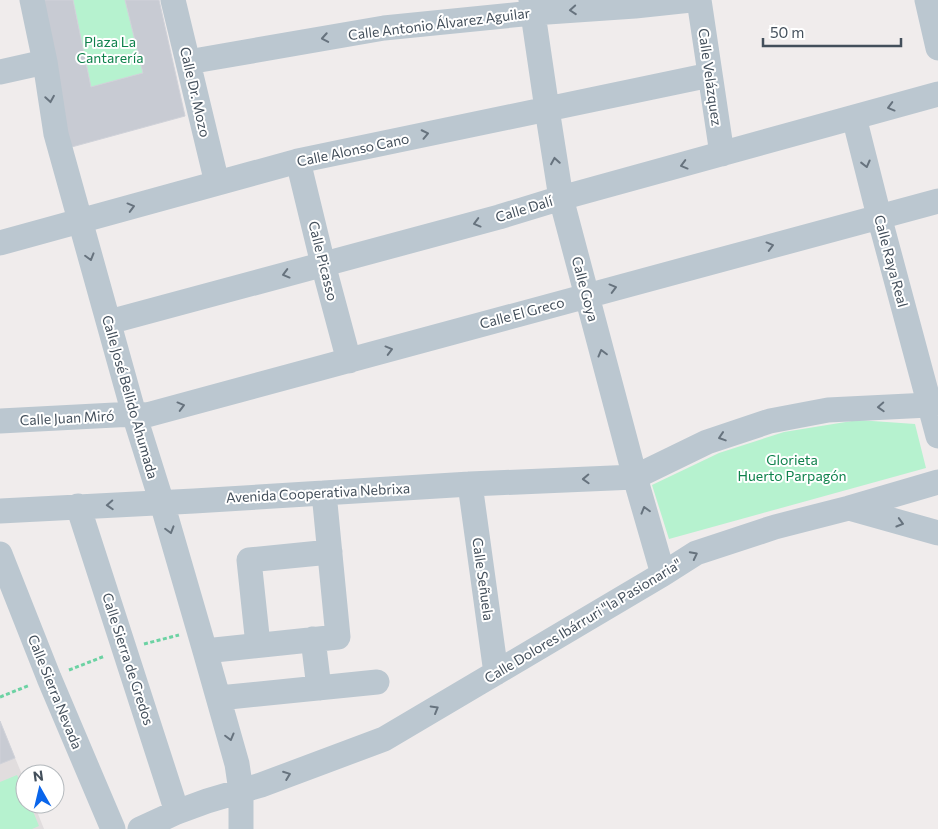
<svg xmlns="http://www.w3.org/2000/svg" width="938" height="829" font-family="Commissioner,sans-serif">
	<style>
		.education { fill: #e1ddde }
		.green { fill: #b6f2cf }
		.building { fill: #c8cbd3; stroke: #d0d2d9 }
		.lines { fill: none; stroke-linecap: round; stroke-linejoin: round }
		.path { stroke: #6cd2a3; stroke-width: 3; stroke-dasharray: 4 2.5; stroke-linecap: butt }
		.minor { stroke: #bbc7d0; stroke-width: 25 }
		.oneway { stroke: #67737e }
		.labels { text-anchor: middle; stroke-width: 4; stroke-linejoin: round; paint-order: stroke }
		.street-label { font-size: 14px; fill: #434f5b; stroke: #fff }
		.park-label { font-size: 14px; fill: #0f824c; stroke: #fff }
	</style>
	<rect width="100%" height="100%" fill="#f0ecec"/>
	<path class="education" d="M0 721 25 782V804H34L44 829H0Z"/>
	<path class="green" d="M73 0H125L143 73 91 87Z
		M858 420 915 424 926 468 669 539 652 485 719 453 784 432Z
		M17 775 25 793V804H30L39 826 32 829H0V782Z"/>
	<path class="building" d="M41 0H73L91 87 143 73 125 0H159L185 116 68 148Z
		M0 721 15 758 0 764Z"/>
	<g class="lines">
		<path class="path" d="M144 644 179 635
			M69 670 105 656
			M0 697 30 685"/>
		<path class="minor" d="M32 0 45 62 56 134 134 414 162 503 205 651 237 764 241 791V829
			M173 0 217 183
			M531 0 547 109 561 198 635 477 663 574
			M699 0 722 154
			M927 0 938 48
			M188 62 384 28 533 13 635 6 691 0
			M0 72 45 62
			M854 117 879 216 938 436
			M298 161 323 264 349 361
			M0 243 298 161 710 75
			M109 322 499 217 561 198 938 94
			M0 421 134 414 147 415 938 201
			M470 484 496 673
			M78 506 177 812
			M849 508 938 482
			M0 511 194 501 470 484 635 477 707 442 770 421 828 410 929 405 938 402
			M0 554 49 678 113 829
			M313 639 319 688
			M258 645 249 560 330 552
			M205 651 338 637 324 493
			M219 698 377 682
			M140 829 177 812 207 801 261 785 384 739 663 574 696 553 775 527 849 508 938 533"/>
	</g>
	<defs><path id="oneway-chevron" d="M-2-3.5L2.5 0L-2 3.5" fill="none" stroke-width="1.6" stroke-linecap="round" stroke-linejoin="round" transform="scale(1.25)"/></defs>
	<g class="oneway">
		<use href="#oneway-chevron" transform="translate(573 10) rotate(176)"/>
		<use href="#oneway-chevron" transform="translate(325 38) rotate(170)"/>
		<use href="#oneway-chevron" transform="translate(50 99) rotate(81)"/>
		<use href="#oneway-chevron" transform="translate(891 107) rotate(165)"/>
		<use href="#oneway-chevron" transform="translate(425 134) rotate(-12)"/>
		<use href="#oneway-chevron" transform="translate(555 161) rotate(-99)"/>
		<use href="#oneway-chevron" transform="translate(866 164) rotate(76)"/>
		<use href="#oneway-chevron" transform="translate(684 165) rotate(165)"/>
		<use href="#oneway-chevron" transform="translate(131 207) rotate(-15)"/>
		<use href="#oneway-chevron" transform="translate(477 223) rotate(165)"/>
		<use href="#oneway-chevron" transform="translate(770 246) rotate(-15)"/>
		<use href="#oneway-chevron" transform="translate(90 257) rotate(74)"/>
		<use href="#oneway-chevron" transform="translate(286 274) rotate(165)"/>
		<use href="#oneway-chevron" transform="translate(613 288) rotate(-15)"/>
		<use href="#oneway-chevron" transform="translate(389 350) rotate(-15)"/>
		<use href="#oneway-chevron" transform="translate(602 353) rotate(-105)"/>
		<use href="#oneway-chevron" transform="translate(181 406) rotate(-15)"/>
		<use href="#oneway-chevron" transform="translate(881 407) rotate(177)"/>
		<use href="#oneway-chevron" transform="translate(722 437) rotate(162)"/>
		<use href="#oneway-chevron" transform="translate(586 479) rotate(178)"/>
		<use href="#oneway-chevron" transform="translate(110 505) rotate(177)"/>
		<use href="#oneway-chevron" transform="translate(645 510) rotate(-106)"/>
		<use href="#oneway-chevron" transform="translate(900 523) rotate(16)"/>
		<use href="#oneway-chevron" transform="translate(170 530) rotate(74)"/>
		<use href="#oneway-chevron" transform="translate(694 555) rotate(-27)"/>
		<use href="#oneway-chevron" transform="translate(435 709) rotate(-30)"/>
		<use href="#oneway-chevron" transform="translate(230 737) rotate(75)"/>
		<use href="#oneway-chevron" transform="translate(287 775) rotate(-21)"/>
	</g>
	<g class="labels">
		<g class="street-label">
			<text transform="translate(439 24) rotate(-7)" y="5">Calle Antonio Álvarez Aguilar</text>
			<text transform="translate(710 77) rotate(82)" y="5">Calle Velázquez</text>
			<text transform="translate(195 92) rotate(77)" y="5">Calle Dr. Mozo</text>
			<text transform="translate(353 150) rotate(-12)" y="5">Calle Alonso Cano</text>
			<text transform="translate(524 209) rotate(-17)" y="5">Calle Dalí</text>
			<text transform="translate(323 261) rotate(76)" y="5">Calle Picasso</text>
			<text transform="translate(891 261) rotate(75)" y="5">Calle Raya Real</text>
			<text transform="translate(585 289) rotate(75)" y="5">Calle Goya</text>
			<text transform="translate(522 313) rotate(-15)" y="5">Calle El Greco</text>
			<text transform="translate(130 397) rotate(74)" y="5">Calle José Bellido Ahumada</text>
			<text transform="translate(67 418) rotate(-3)" y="5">Calle Juan Miró</text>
			<text transform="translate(318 493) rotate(-3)" y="5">Avenida Cooperativa Nebrixa</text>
			<text transform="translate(483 579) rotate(82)" y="5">Calle Señuela</text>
			<text transform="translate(583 621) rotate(-31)" y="5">Calle Dolores Ibárruri "la Pasionaria"</text>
			<text transform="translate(128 659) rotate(72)" y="5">Calle Sierra de Gredos</text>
			<text transform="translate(55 692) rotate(68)" y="5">Calle Sierra Nevada</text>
		</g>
		<g class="park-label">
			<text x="110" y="47">Plaza La<tspan x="110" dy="16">Cantarería</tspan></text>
			<text x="792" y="465">Glorieta<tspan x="792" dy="16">Huerto Parpagón</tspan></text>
		</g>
	</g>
	<g transform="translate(40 789) rotate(352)"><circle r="24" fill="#ffffff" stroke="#b4b9bd"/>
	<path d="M0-4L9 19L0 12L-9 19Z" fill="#0a65eb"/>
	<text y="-8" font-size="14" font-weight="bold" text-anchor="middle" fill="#434f5b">N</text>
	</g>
	<path d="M763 38v8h138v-8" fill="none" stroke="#434f5b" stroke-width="2.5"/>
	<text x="770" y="38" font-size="15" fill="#434f5b" stroke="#ffffff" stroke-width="4" paint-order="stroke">50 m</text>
</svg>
